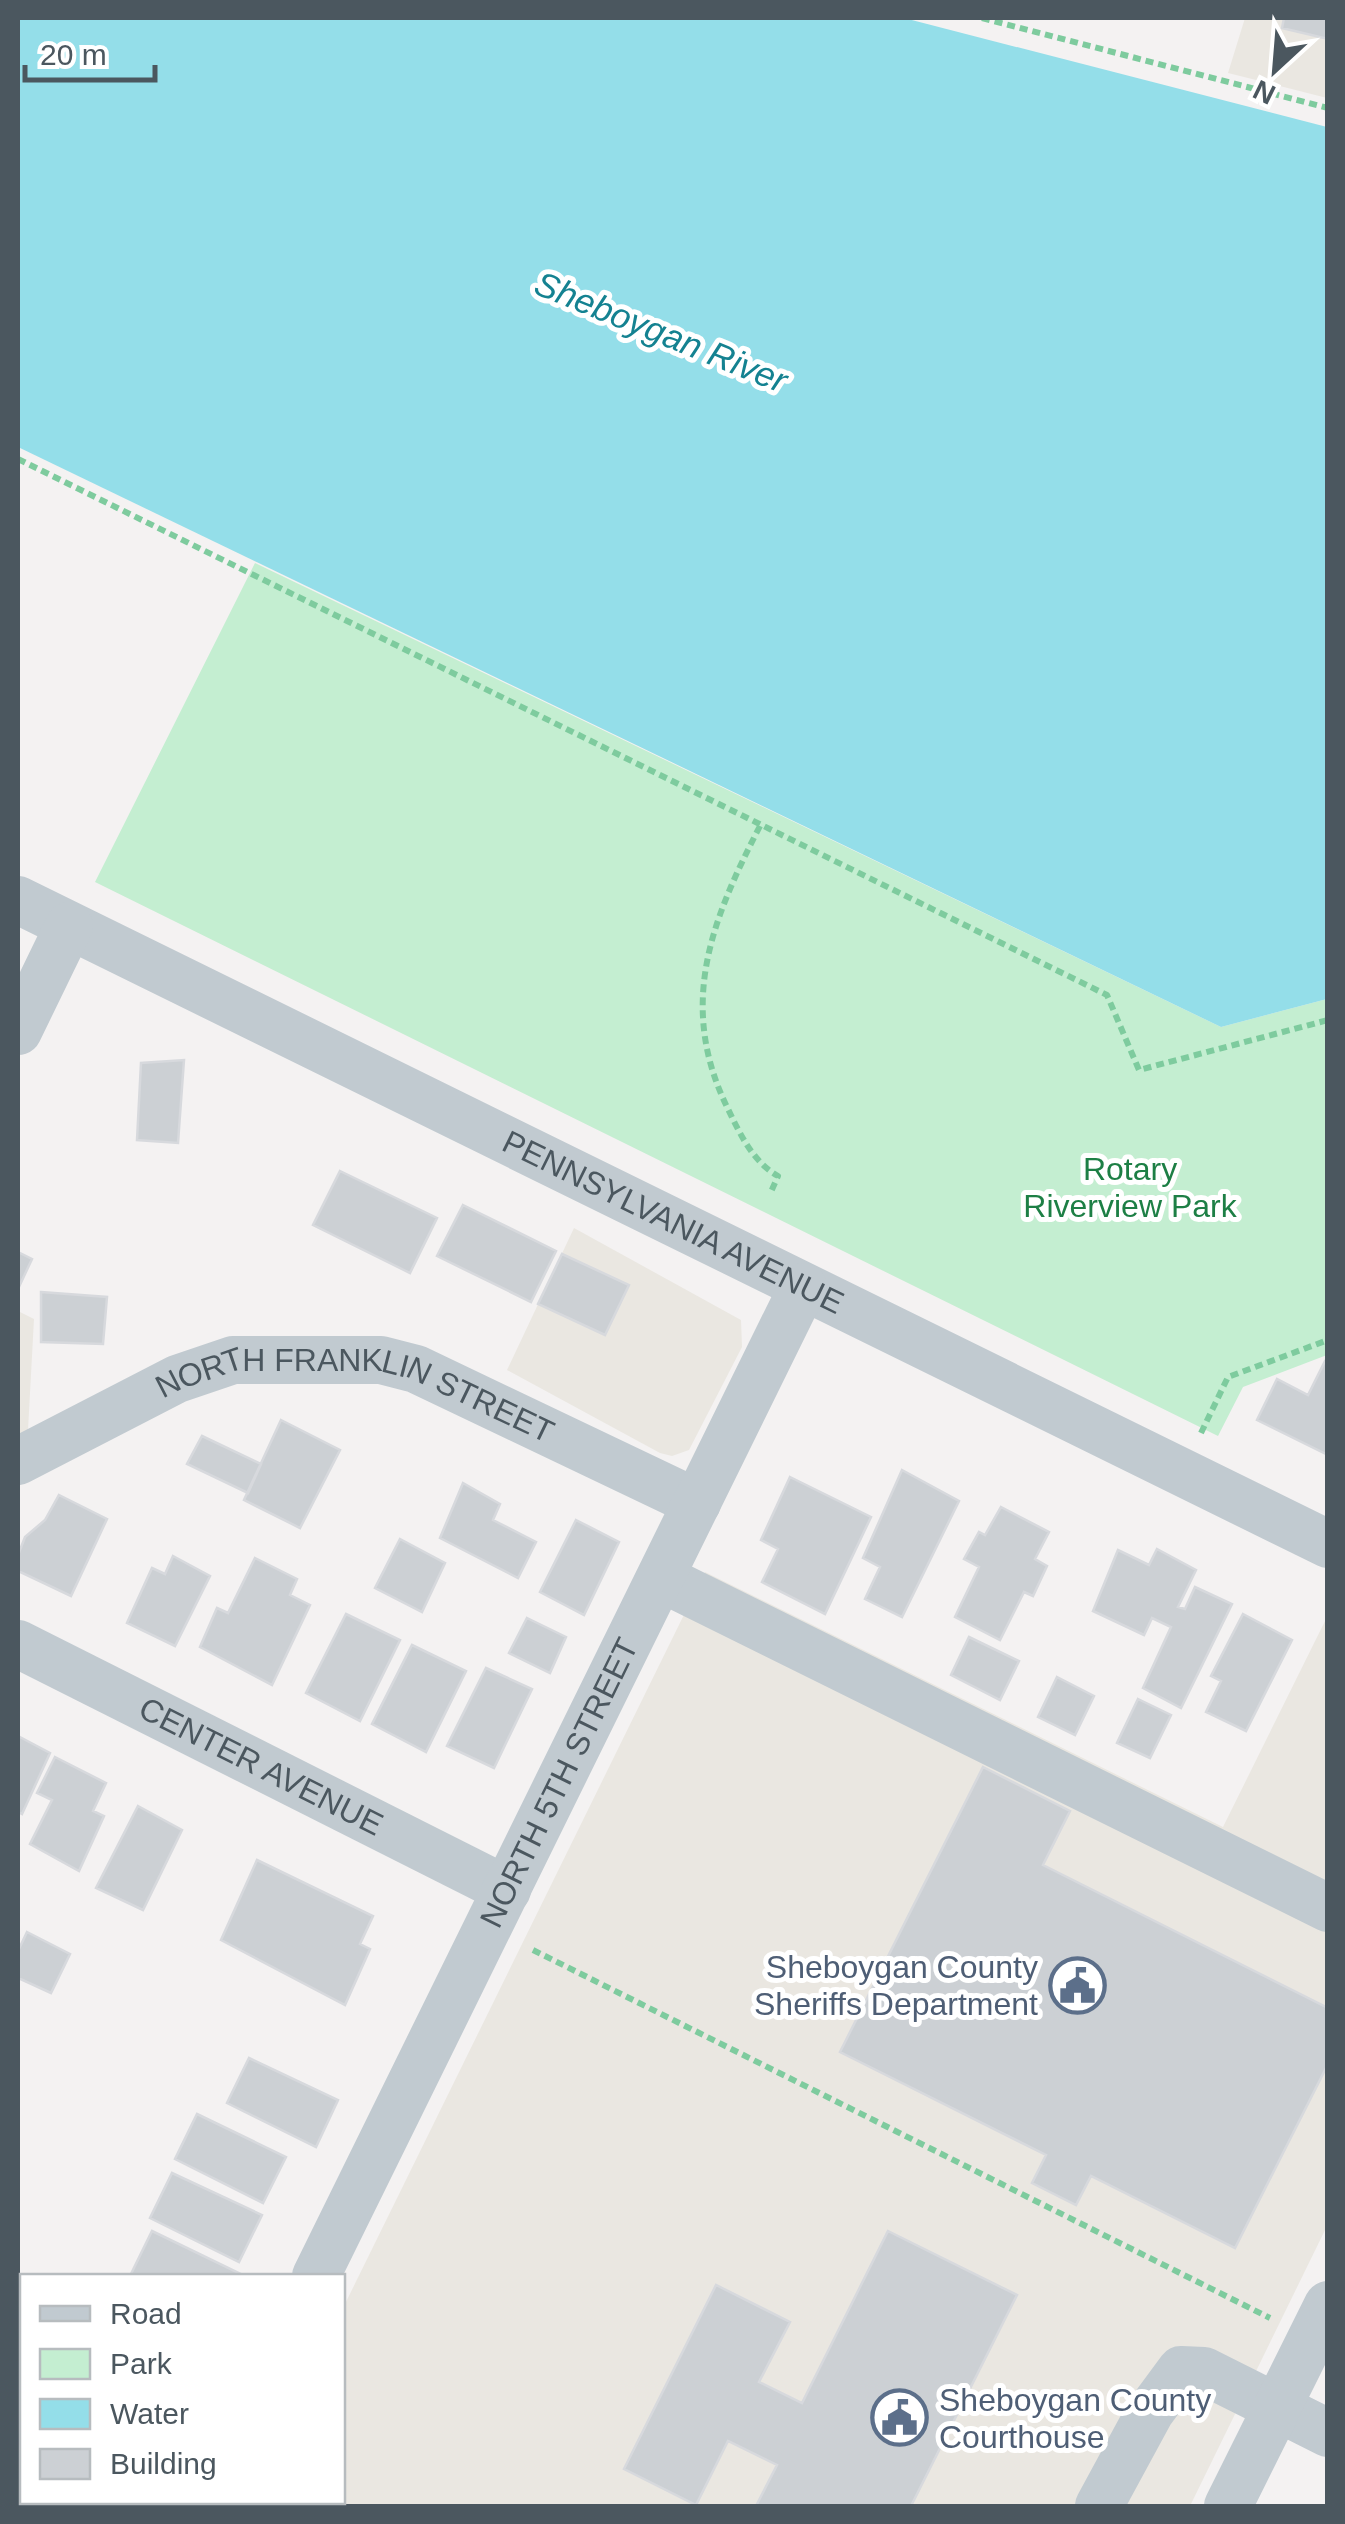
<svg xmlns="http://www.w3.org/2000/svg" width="1345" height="2524" font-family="Arial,sans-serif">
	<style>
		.commercial { fill: #eae7e1 }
		.green { fill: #c4eed1 }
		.water { fill: #94dee9 }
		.building { fill: #ccd0d4; stroke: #d7d9dd; stroke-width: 2.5 }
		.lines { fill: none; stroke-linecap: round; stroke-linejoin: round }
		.path { stroke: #7ecb9e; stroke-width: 6; stroke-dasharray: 8 5; stroke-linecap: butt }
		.minor { stroke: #c1cad0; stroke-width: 48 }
		.labels { text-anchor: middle; stroke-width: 10; stroke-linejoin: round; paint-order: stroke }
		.park-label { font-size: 32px; fill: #1d7f45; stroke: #fff }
		.street-label { font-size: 32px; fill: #4b575f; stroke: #fff }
		.service-label { font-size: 32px; fill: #4e5e75; stroke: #fff; text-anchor: end }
		.water-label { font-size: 35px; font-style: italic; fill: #148291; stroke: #fff }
	</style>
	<rect width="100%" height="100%" fill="#f4f2f2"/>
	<path class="commercial" d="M1245 18H1327V98L1228 73Z
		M574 1228 741 1320 742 1347 689 1450 672 1456 660 1453 507 1370Z
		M18 1311 34 1319 28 1430 18 1436Z
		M705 1572 1223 1827 1327 1617V2226L1190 2506H245L248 2502H342L343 2308Z"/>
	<path class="green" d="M255 563 1221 1027 1327 999V1355L1243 1387 1218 1436 95 882Z"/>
	<path class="water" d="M18 18H904L1327 127V999L1221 1027 18 447Z"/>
	<path class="building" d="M1284 18H1328V39L1282 28Z
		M184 1060 178 1143 137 1140 141 1063Z
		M340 1171 437 1218 410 1273 313 1225Z
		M463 1205 556 1251 531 1302 437 1256Z
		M18 1252 32 1259 18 1289Z
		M562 1254 629 1285 605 1335 538 1304Z
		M41 1292 107 1297 103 1344 41 1342Z
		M1325 1361 1328 1362V1455L1257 1420 1277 1379 1308 1395Z
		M281 1420 340 1450 300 1528 244 1500Z
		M202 1436 261 1464 248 1493 187 1464Z
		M902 1470 959 1501 902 1617 865 1599 880 1567 863 1558Z
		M790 1477 871 1517 825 1614 762 1582 778 1549 761 1540Z
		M463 1483 500 1504 493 1520 536 1542 518 1578 440 1538Z
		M59 1495 107 1519 71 1596 18 1571V1555L25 1537 45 1520Z
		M1001 1507 1049 1532 1035 1559 1047 1566 1033 1596 1024 1592 1000 1640 955 1617 979 1567 964 1559 979 1532 985 1535Z
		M576 1520 619 1542 584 1615 540 1592Z
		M400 1539 445 1563 422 1612 375 1588Z
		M1157 1549 1196 1570 1178 1607 1185 1609 1195 1587 1232 1604 1181 1708 1143 1688 1171 1627 1152 1618 1144 1635 1093 1611 1118 1550 1149 1565Z
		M173 1556 210 1576 175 1646 127 1623 152 1568 165 1574Z
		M255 1558 297 1579 290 1595 310 1605 272 1685 200 1647 217 1608 228 1613Z
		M346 1614 400 1640 360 1721 306 1693Z
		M1243 1614 1292 1640 1246 1731 1206 1712 1221 1681 1211 1676Z
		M527 1618 566 1637 550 1673 509 1653Z
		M969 1637 1019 1661 1000 1700 951 1675Z
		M412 1645 466 1671 426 1752 372 1724Z
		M486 1668 532 1689 494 1768 447 1746Z
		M1057 1677 1094 1696 1075 1735 1038 1717Z
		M1138 1699 1171 1715 1150 1758 1117 1743Z
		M18 1736 50 1753 22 1814 18 1812Z
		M55 1757 106 1783 93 1811 104 1816 79 1871 30 1844 52 1800 37 1793Z
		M983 1767 1070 1811 1043 1865 1328 2008V2064L1235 2248 1091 2176 1076 2205 1032 2183 1046 2155 840 2052Z
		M138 1806 182 1830 143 1910 96 1888Z
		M257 1860 373 1916 360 1944 370 1949 345 2005 221 1940Z
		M27 1932 70 1954 51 1993 18 1978V1951Z
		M249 2058 338 2100 316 2147 227 2103Z
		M197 2114 286 2157 263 2203 175 2159Z
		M172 2173 262 2215 239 2262 150 2218Z
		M152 2231 241 2274 239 2276H130Z
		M888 2231 1017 2295 911 2506H756L777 2465 728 2441 696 2505 624 2469 716 2285 790 2322 759 2382 802 2403Z"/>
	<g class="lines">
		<path class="path" d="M982 18 1328 108
			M18 459 1107 995 1139 1070 1328 1020
			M760 826C711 921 677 1006 728 1109 740 1134 753 1162 778 1176L770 1194
			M1201 1433 1228 1377 1328 1340
			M533 1950 1270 2318"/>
		<g class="minor">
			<path id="s1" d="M18 900 1328 1544"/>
			<path d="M18 1031 69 926"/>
			<path id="s2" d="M18 1461 177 1379 233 1360H381L416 1369 697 1503"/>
			<path d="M661 1578 1328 1908"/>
			<path id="s3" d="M18 1644 507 1890"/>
			<path id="s4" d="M316 2276 803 1287"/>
			<path d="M18 2457 22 2460"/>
			<path d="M109 2502 119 2506"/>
			<path d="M203 2506 205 2502"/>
			<path d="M1099 2506 1150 2412 1181 2370 1204 2371 1328 2433"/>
			<path d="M1228 2506 1328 2305"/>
		</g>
	</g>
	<defs>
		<symbol id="civic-ring" viewBox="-11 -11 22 22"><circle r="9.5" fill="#fff" stroke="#5c6f8a" stroke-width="1.5"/><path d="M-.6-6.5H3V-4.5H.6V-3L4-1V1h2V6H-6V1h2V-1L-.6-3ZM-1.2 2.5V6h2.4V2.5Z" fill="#5c6f8a"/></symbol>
	</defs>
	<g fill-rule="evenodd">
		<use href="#civic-ring" x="1046" y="1954" width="63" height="63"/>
		<use href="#civic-ring" x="868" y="2386" width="63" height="63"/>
	</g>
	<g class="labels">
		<g class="park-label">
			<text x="1130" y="1180">Rotary<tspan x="1130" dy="37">Riverview Park</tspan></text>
		</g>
		<g class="street-label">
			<text dy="11" stroke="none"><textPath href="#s1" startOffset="730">PENNSYLVANIA AVENUE</textPath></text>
			<text dy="11" stroke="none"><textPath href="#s2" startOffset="365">NORTH FRANKLIN STREET</textPath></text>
			<text dy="11" stroke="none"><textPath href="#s3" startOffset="272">CENTER AVENUE</textPath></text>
			<text dy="11" stroke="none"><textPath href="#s4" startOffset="550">NORTH 5TH STREET</textPath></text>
		</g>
		<g class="service-label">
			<text x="1038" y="1978">Sheboygan County<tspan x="1038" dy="37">Sheriffs Department</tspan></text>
			<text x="939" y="2411" text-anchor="start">Sheboygan County<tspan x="939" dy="37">Courthouse</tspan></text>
		</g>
		<g class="water-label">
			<text transform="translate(661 332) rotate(22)" y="12">Sheboygan River</text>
		</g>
	</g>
	<rect width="1345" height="2524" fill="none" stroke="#4b575f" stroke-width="40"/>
	<rect x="20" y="2274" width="325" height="230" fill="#ffffff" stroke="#b7bcbf" stroke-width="2.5"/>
	<rect x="40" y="2306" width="50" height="15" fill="#c1cad0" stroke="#b7bcbf" stroke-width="2.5"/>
	<text x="110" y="2324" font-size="30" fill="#4b575f">Road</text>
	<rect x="40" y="2349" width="50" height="30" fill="#c4eed1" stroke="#b7bcbf" stroke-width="2.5"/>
	<text x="110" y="2374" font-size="30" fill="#4b575f">Park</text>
	<rect x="40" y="2399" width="50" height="30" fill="#94dee9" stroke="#b7bcbf" stroke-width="2.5"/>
	<text x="110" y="2424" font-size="30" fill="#4b575f">Water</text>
	<rect x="40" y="2449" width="50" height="30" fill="#ccd0d4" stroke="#b7bcbf" stroke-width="2.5"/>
	<text x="110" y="2474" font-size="30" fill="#4b575f">Building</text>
	<g transform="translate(1275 70) rotate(206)" stroke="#ffffff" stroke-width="8" paint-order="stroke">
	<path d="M0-8L18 38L0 25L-18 38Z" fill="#4b575f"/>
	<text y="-15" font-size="28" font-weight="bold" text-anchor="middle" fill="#4b575f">N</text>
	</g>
	<path d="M25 65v15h130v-15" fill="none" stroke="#4b575f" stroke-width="5"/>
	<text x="40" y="65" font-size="30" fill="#4b575f" stroke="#ffffff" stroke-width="8" paint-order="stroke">20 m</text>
</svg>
